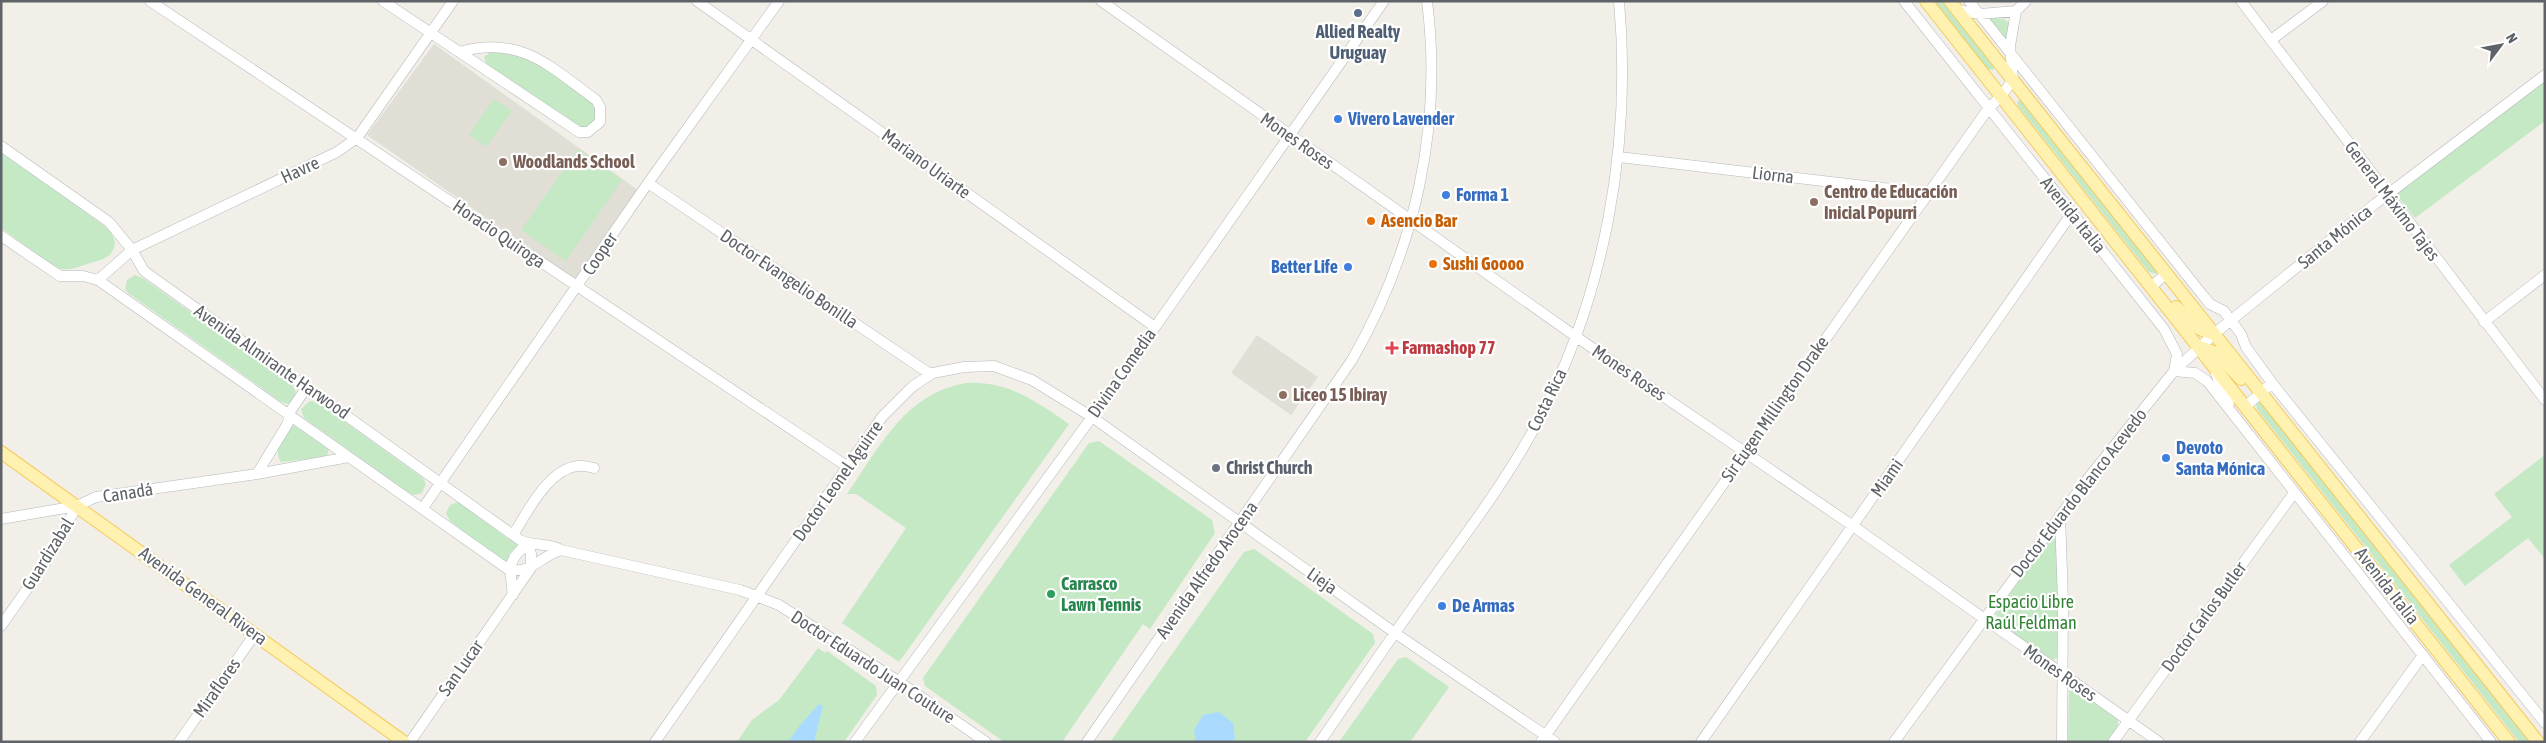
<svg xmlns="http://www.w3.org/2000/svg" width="2546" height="743" font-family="'Asap Condensed',sans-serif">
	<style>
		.education { fill: #e1ded6 }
		.green { fill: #c4e9c4 }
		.water { fill: #aadbff }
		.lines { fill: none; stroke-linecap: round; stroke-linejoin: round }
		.minor-casing { stroke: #b5b8bc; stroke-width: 11 }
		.major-casing { stroke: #f6ca5c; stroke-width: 14 }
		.minor { stroke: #fff; stroke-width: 10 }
		.major { stroke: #fff1af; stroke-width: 12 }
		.service-dot { fill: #5c6f8a; stroke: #fff; stroke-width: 2 }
		.shop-dot { fill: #3f7fe0; stroke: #fff; stroke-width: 2 }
		.education-dot { fill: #8d6e63; stroke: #fff; stroke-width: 2 }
		.food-dot { fill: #e8710a; stroke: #fff; stroke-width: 2 }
		.health-dot { fill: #e0444e; stroke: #fff; stroke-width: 2 }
		.worship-dot { fill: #6b7280; stroke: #fff; stroke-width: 2 }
		.leisure-dot { fill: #2e9e5b; stroke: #fff; stroke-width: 2 }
		.labels { text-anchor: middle; stroke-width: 4.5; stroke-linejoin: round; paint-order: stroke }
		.service-label { font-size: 18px; font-weight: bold; fill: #4e5e75; stroke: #fff }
		.shop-label { font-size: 18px; font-weight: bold; fill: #366cbe; stroke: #fff; text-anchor: start }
		.street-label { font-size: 18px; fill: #5f6368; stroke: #fff }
		.education-label { font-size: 18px; font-weight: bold; fill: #785e54; stroke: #fff; text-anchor: start }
		.food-label { font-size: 18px; font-weight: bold; fill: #c56008; stroke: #fff; text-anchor: start }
		.health-label { font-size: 18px; font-weight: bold; fill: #be3a42; stroke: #fff; text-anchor: start }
		.worship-label { font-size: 18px; font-weight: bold; fill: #5b616d; stroke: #fff; text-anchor: start }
		.leisure-label { font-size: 18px; font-weight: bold; fill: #27864d; stroke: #fff; text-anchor: start }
		.park-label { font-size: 18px; fill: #328335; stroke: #fff }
	</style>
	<rect width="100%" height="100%" fill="#f1efe8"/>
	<path class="education" d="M434 44 638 190 576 280 367 135Z
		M1257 335 1318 377 1291 415 1231 373Z"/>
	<path class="green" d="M1934 1H1945L1995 66 1993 70 1988 69 1983 64Z
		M1976 16 2004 19 2009 23 2006 51 2003 52Z
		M492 51 524 54 595 102 599 118 589 127 581 128 487 66 484 57Z
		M2545 81V121L2415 218 2396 194Z
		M494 99 512 111 486 147 469 135Z
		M2021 99 2158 271 2156 274 2149 272 2018 106 2017 102Z
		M578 149 622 180 566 261 521 230Z
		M1 152 110 230 115 242C113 260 101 259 87 264 75 268 69 271 56 268L1 228Z
		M135 275 144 279 292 384 296 392 292 401 287 404 280 401 128 293 125 289 127 280Z
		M966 383C1008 381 1036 401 1069 424L899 662 842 623 906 528 856 494H847C880 447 904 394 966 383Z
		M310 401 317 402 423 478 426 484 422 493 413 495 409 493 304 418 301 409Z
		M2259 402H2261L2531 742H2519L2257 409 2256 404Z
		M292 424 329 449 327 455 319 458 281 462C272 449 285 435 292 424Z
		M1099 441 1212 520 1215 533 1150 629 1143 624 1062 742H1004L925 686 923 678 1089 443Z
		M2545 455V559L2528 538 2465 586 2449 565 2512 517 2494 494Z
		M458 502 517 545 518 548 510 553 507 561 497 557 450 521 446 513 450 505Z
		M2054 531 2058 551V657L2053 660 1999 624 1996 614Z
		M1254 549 1373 634 1375 643 1305 742H1110L1244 552Z
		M818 648 825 653 827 651 876 686 877 695 844 742H737L752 720 779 700Z
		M1406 657 1449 687 1410 742H1339L1398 659Z
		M2073 687 2118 718V727L2108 742H2068L2069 691Z"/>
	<path class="water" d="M819 704 823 706 814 742H788L801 724Z
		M1219 712 1233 723 1235 738 1233 742H1196L1194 730 1203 715Z"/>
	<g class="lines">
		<defs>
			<path id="minor" d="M150 1 848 467
				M383 1 579 132H588L600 122V107L596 100C549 66 522 35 459 52
				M697 1 1155 327
				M1101 1 1575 336 1853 526 2159 742
				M1904 1 2164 329 2177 354 2174 371
				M1969 1 2197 288 2210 304 2224 311 2241 334 2246 347 2272 383 2545 723
				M2241 1 2545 400
				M2016 11 2026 1
				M2271 40 2323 1
				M1 146 109 222 132 250 144 271 520 540C533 547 549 542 561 550L740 590 779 605 898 681 986 742
				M1619 157 1900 190 1926 197
				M648 183 930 374
				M1 236 60 276H83L98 280 509 570C531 574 541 556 561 550
				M98 280 132 250 337 152 357 138 453 1
				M2152 286 2167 273
				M2484 322 2545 275
				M2174 371 2195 373 2207 381 2491 742
				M2216 374 2229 404
				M2246 406 2272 383
				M257 474 288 423 289 413 307 387
				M423 508 648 183 779 1
				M2060 515 2063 602 2062 742
				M1 519 77 506 96 497 257 474 349 457
				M513 535C527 513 548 469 578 466 583 465 589 467 594 468
				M1 626 44 565 77 506
				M179 742 255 634
				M410 742 531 568V554L528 544C506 559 510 571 513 595
				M655 742 882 417 913 386 933 373 964 367 994 366 1032 380 1092 417 1395 633 1555 742
				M855 742 1092 417 1384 1
				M1087 742 1352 360C1415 250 1443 127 1427 1
				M1320 742C1355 691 1390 639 1426 589 1464 536 1505 483 1536 425 1605 297 1632 145 1619 1
				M1541 742 1988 109 2001 96 2013 80 2010 46 2016 11 1980 14 1957 10
				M1701 742 2072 213
				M1894 742 2082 486 2174 371 2214 334 2375 204 2545 75
				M2113 742 2294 493
				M2360 742 2423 655"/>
			<path id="major" d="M1926 1 2509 742
				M1950 1 2538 742
				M2176 307 2200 329 2214 334
				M2199 347 2216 353 2241 379
				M1 452 404 742"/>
		</defs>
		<use href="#minor" class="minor-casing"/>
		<use href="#major" class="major-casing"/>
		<use href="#minor" class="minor"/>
		<use href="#major" class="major"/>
	</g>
	<circle class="service-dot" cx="1358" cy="13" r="5"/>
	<g class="shop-dot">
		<circle cx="1338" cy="119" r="5"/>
		<circle cx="1446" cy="195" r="5"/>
		<circle cx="1348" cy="267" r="5"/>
		<circle cx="2166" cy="458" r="5"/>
		<circle cx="1442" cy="606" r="5"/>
	</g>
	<g class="education-dot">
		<circle cx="503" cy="162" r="5"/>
		<circle cx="1814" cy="202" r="5"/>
		<circle cx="1283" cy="395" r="5"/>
	</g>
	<g class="food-dot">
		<circle cx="1371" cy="221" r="5"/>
		<circle cx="1433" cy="264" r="5"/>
	</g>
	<path class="health-dot" d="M1389.5 340.5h5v5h5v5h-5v5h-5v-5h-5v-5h5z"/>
	<circle class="worship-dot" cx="1216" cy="468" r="5"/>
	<circle class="leisure-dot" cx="1051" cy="594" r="5"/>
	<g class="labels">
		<g class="service-label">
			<text x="1358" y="38">Allied Realty<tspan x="1358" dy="21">Uruguay</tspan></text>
		</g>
		<g class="shop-label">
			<text x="1348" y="125">Vivero Lavender</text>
			<text x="1456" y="201">Forma 1</text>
			<text x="1338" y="273" text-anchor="end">Better Life</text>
			<text x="2176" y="454">Devoto<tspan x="2176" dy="21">Santa Mónica</tspan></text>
			<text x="1452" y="612">De Armas</text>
		</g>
		<g class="street-label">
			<text transform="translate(1297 141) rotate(35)" y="6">Mones Roses</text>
			<text transform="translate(926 164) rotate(36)" y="6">Mariano Uriarte</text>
			<text transform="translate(300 170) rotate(-25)" y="6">Havre</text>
			<text transform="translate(1773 175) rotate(7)" y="6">Liorna</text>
			<text transform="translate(2392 201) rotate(53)" y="6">General Máximo Tajes</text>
			<text transform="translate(2073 215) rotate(51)" y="6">Avenida Italia</text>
			<text transform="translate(499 234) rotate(34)" y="6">Horacio Quiroga</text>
			<text transform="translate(2335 237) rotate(-39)" y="6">Santa Mónica</text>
			<text transform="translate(600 254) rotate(-56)" y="6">Cooper</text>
			<text transform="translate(789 279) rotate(34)" y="6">Doctor Evangelio Bonilla</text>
			<text transform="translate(272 362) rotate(35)" y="6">Avenida Almirante Harwood</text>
			<text transform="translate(1122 373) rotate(-55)" y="6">Divina Comedia</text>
			<text transform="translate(1629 373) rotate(34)" y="6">Mones Roses</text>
			<text transform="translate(1547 400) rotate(-64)" y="6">Costa Rica</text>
			<text transform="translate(1775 409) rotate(-55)" y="6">Sir Eugen Millington Drake</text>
			<text transform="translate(1887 478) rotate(-55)" y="6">Miami</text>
			<text transform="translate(838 481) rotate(-55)" y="6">Doctor Leonel Aguirre</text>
			<text transform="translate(128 493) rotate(-9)" y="6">Canadá</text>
			<text transform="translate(2079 493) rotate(-52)" y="6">Doctor Eduardo Blanco Acevedo</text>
			<text transform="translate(48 554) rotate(-58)" y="6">Guardizabal</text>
			<text transform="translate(1207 570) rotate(-55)" y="6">Avenida Alfredo Arocena</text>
			<text transform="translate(1322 581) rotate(35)" y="6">Lieja</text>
			<text transform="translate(2387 586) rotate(52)" y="6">Avenida Italia</text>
			<text transform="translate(203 596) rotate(36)" y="6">Avenida General Rivera</text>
			<text transform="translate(2204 617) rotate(-54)" y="6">Doctor Carlos Butler</text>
			<text transform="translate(873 667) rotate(33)" y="6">Doctor Eduardo Juan Couture</text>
			<text transform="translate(461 668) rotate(-55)" y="6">San Lucar</text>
			<text transform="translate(2060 673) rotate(35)" y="6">Mones Roses</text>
			<text transform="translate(217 688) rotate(-55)" y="6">Miraflores</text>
		</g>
		<g class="education-label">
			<text x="513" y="168">Woodlands School</text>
			<text x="1824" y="198">Centro de Educación<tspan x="1824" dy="21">Inicial Popurri</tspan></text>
			<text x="1293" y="401">Liceo 15 Ibiray</text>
		</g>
		<g class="food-label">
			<text x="1381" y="227">Asencio Bar</text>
			<text x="1443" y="270">Sushi Goooo</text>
		</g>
		<g class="health-label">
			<text x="1402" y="354">Farmashop 77</text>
		</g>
		<g class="worship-label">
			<text x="1226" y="474">Christ Church</text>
		</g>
		<g class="leisure-label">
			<text x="1061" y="590">Carrasco<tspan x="1061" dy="21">Lawn Tennis</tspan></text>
		</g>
		<g class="park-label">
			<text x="2031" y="608">Espacio Libre<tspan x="2031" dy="21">Raúl Feldman</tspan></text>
		</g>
	</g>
	<rect width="2546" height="743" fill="none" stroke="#5f6368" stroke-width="5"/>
	<g transform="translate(2501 45) rotate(58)" stroke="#ffffff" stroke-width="4" paint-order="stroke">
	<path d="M0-4L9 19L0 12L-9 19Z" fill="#5f6368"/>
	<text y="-8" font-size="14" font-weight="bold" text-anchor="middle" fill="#5f6368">N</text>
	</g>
</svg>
